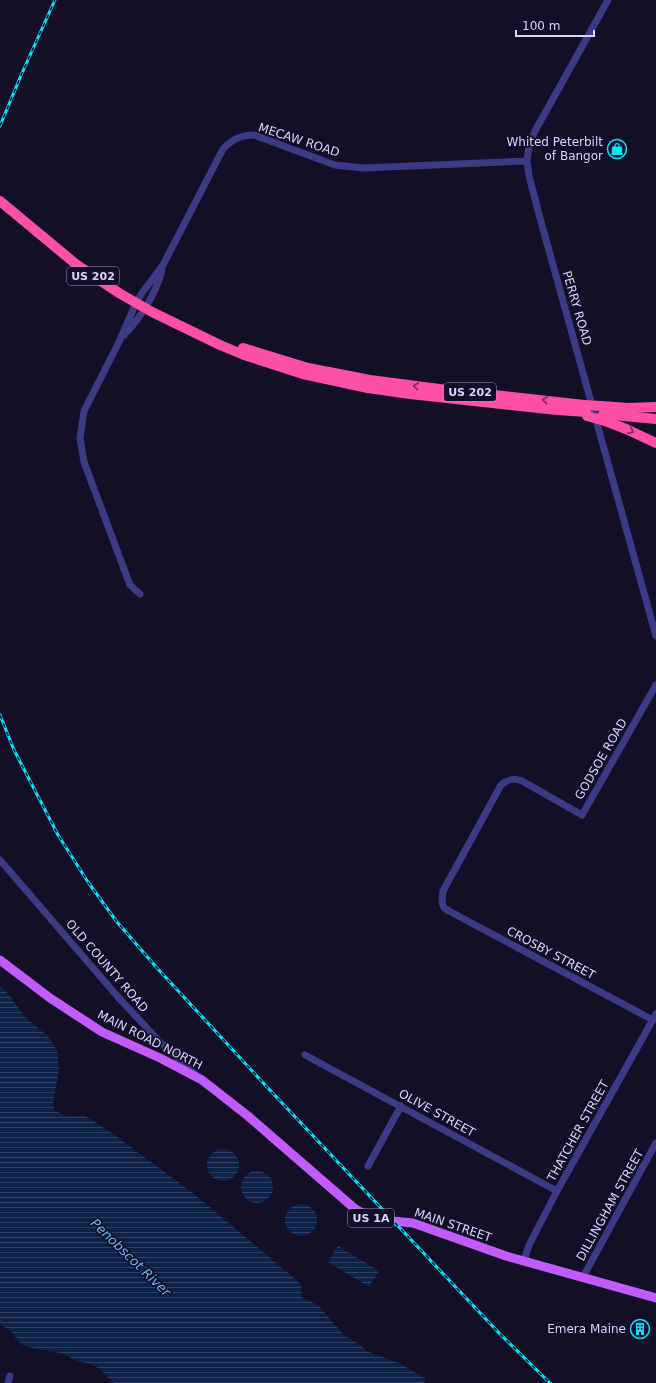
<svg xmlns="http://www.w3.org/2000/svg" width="656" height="1383" font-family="'DejaVu Sans',sans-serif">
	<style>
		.water { fill: url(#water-rules) }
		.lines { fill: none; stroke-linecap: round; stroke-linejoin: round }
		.minor { stroke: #3d3a85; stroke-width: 7 }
		.major { stroke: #c25bff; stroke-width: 9 }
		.highway { stroke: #ff4fa3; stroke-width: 10 }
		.rail-casing { stroke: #00e5ff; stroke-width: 3 }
		.rail { stroke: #130f26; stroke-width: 1.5; stroke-dasharray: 4.5; stroke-linecap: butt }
		.highway-bridge { stroke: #ff4fa3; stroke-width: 10 }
		.oneway { stroke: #7d2c5e }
		.labels { text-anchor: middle; stroke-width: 3.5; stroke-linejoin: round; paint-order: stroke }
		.shield { fill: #130f26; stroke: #9e99be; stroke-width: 1 }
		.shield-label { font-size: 11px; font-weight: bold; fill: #d9d4ff }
		.street-label { font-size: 12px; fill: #d9d4ff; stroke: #130f26 }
		.poi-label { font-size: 12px; fill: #d9d4ff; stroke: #130f26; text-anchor: end }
		.water-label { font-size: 13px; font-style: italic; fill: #62b6ff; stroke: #130f26 }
	</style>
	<defs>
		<pattern id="water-rules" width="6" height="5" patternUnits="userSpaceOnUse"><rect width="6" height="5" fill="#0c2248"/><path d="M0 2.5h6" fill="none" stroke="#2f4163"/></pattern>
	</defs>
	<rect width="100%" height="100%" fill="#130f26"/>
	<path class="water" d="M0 987 5 990 25 1017 49 1037 57 1051 59 1069 53 1104 55 1111 67 1116H85L109 1131 193 1193 301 1284 302 1298 318 1305 342 1333 369 1352 399 1363 426 1379 424 1383H116L112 1382 100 1369 90 1364 77 1361 61 1353 36 1349 22 1345 15 1337 13 1333 0 1324Z
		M207 1165a16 16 0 1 1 32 0a16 16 0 1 1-32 0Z
		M241 1187a16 16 0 1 1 32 0a16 16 0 1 1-32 0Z
		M285 1220a16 16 0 1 1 32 0a16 16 0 1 1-32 0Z
		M338 1246 379 1271 369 1287 328 1262Z"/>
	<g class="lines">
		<path class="minor" d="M608 0 535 131 529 146 527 161 529 176 540 218 656 636
			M124 335C142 316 155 296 162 270
			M140 594 130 585 84 462 80 438 84 411 120 340 136 303 142 293 163 265 223 149C232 139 241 135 254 135L335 165 364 168 527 161
			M0 860 118 997 158 1040 195 1074
			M653 1020 449 911 444 908 442 902 443 891 501 785C508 779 514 778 522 781L582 815 656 685
			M305 1055 557 1191
			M368 1166 401 1106
			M524 1261 529 1245 557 1191 656 1014
			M583 1277 656 1143
			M8 1383 10 1376"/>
		<path class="major" d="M0 960 50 998 102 1032 160 1058 202 1080 248 1116 354 1208 372 1219 413 1223 506 1256 656 1298"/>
		<path class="highway" d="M0 201 77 265 119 293 152 312 220 345 244 355 303 374 368 388 410 394 557 410 586 412
			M243 348 308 368 370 380 439 389 584 405
			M601 406 628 408 656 407
			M603 414 656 419
			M605 421 626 429 656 443"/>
		<defs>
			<path id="rail" d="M0 126 22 73 55 0
				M0 715 14 750 58 835 88 882 117 922 157 968 267 1087 499 1333 550 1383"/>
		</defs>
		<use href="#rail" class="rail-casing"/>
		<use href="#rail" class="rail"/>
		<path class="highway-bridge" d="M584 405 601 406
			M587 416 605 421"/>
	</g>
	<defs><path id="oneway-chevron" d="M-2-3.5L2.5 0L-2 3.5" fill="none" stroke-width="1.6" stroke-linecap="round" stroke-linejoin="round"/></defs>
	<g class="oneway">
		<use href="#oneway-chevron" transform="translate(416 386) rotate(-173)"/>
		<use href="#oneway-chevron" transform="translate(545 400) rotate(-174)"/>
		<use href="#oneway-chevron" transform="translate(631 431) rotate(24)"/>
	</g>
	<defs>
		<symbol id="shop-ring" viewBox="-11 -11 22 22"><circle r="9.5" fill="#130f26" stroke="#00e5ff" stroke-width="1.5"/><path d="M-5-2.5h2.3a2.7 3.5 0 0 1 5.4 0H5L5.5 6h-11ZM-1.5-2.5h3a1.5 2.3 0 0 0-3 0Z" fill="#00e5ff"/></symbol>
		<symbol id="building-ring" viewBox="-11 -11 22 22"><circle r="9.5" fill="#130f26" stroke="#00e5ff" stroke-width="1.5"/><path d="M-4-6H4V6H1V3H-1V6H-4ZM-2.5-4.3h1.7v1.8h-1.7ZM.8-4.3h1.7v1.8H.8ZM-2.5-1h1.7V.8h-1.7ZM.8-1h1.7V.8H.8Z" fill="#00e5ff"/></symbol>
	</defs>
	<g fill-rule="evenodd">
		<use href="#shop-ring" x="606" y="138" width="22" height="22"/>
		<use href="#building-ring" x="629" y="1318" width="22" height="22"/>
	</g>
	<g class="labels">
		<g class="shield">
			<rect x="67" y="267" width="52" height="18" rx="3"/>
			<rect x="444" y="383" width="52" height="18" rx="3"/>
			<rect x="348" y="1209" width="46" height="18" rx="3"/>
		</g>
		<g class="shield-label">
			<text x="93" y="280">US 202</text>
			<text x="470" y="396">US 202</text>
			<text x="371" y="1222">US 1A</text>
		</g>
		<g class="street-label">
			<text transform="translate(299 140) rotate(18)" y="4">MECAW ROAD</text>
			<text transform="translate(577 308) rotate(74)" y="4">PERRY ROAD</text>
			<text transform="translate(601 759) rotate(-60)" y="4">GODSOE ROAD</text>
			<text transform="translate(551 953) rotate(28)" y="4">CROSBY STREET</text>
			<text transform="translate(107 966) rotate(49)" y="4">OLD COUNTY ROAD</text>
			<text transform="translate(150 1040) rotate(27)" y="4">MAIN ROAD NORTH</text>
			<text transform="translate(437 1113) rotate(29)" y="4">OLIVE STREET</text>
			<text transform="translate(578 1131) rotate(-61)" y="4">THATCHER STREET</text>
			<text transform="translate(610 1205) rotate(-61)" y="4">DILLINGHAM STREET</text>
			<text transform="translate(453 1225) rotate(19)" y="4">MAIN STREET</text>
		</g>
		<g class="poi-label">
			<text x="603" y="146">Whited Peterbilt<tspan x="603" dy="14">of Bangor</tspan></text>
			<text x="626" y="1333">Emera Maine</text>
		</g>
		<g class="water-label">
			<text transform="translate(131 1257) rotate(44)" y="5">Penobscot River</text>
		</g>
	</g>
	<path d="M516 30v6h78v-6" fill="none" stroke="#d9d4ff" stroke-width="2"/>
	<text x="522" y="30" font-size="12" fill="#d9d4ff" stroke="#130f26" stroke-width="3" paint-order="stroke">100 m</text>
</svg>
